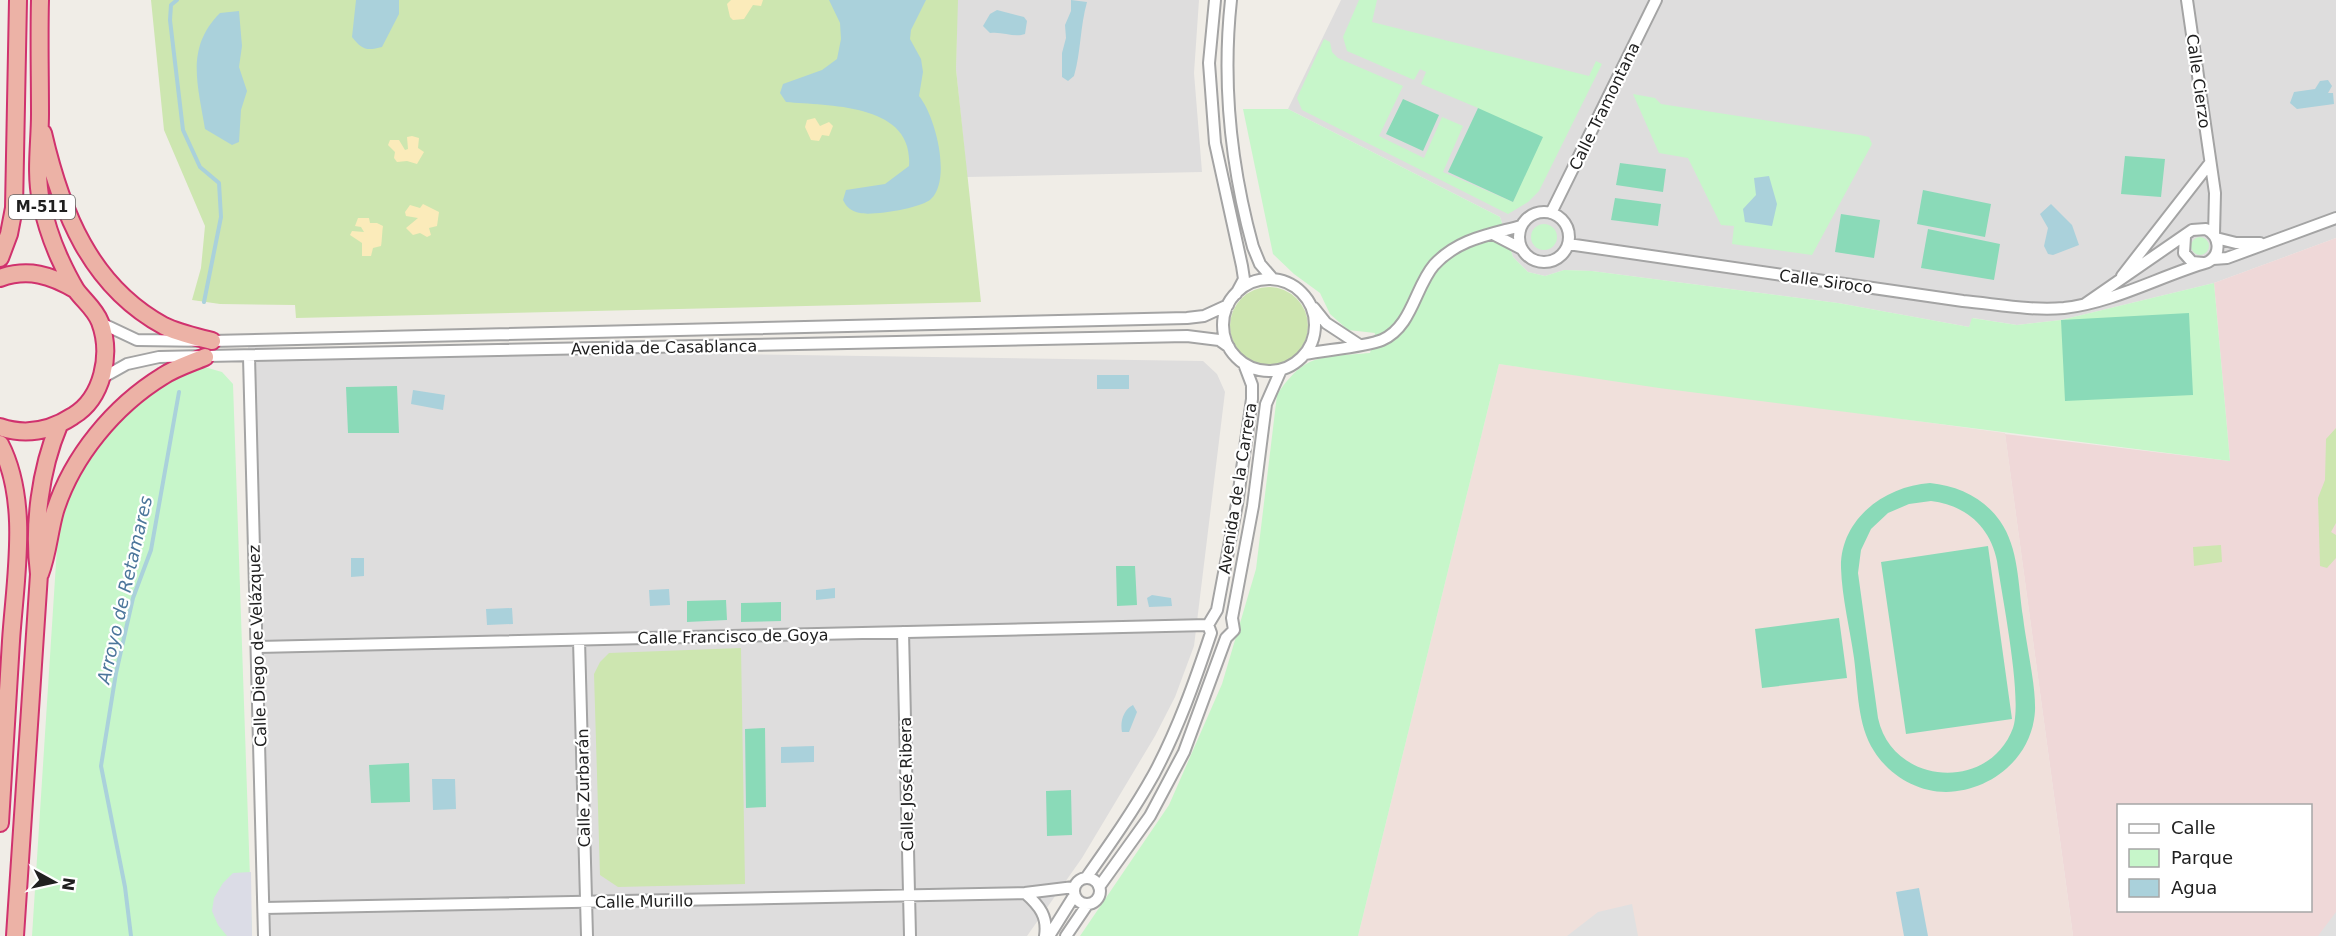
<svg xmlns="http://www.w3.org/2000/svg" width="2336" height="936" font-family="'DejaVu Sans',sans-serif">
	<style>
		.residential { fill: #dedddd }
		.commercial { fill: #efd8d8; fill-rule: evenodd }
		.military { fill: #f0e0db }
		.grass { fill: #cde6b0 }
		.sand { fill: #fbebba }
		.park { fill: #c7f6ca }
		.pitch { fill: #8adab8; fill-rule: evenodd }
		.parking { fill: #e0e0e0 }
		.plaza { fill: #dbdce6 }
		.water { fill: #aad1db }
		.lines { fill: none; stroke-linecap: round; stroke-linejoin: round }
		.stream { stroke: #aad1db; stroke-width: 4 }
		.minor-casing { stroke: #a4a4a4; stroke-width: 14 }
		.trunk-casing { stroke: #d0326e; stroke-width: 20 }
		.minor { stroke: #fff; stroke-width: 10 }
		.trunk { stroke: #ecb2a6; stroke-width: 16 }
		.labels { text-anchor: middle; stroke-width: 4.5; stroke-linejoin: round; paint-order: stroke }
		.shield { fill: #fff; stroke: #636363; stroke-width: 1.5 }
		.shield-label { font-size: 15px; font-weight: bold; fill: #202020 }
		.street-label { font-size: 16px; fill: #202020; stroke: #fff }
		.water-label { font-size: 18px; font-style: italic; fill: #4c769b; stroke: #fff }
	</style>
	<rect width="100%" height="100%" fill="#f0ede7"/>
	<path class="residential" d="M957 0H1199L1194 73 1202 172 967 177 956 69Z
		M1341 0H2336V238L2214 283 2061 320 2017 325 1973 318 1969 327 1838 303 1592 271 1564 270 1545 276 1528 272 1513 257 1500 217 1288 109Z
		M248 347 1203 361 1217 374 1225 392 1194 646 1175 697 1155 736 1082 858 1027 936H269Z"/>
	<path class="commercial" d="M2336 238V936H2073L2005 434 2230 461 2214 283ZM2118 806H2310V910H2118Z"/>
	<path class="military" d="M1499 364 2005 433 2073 936H1358Z"/>
	<path class="grass" d="M151 0H958L956 69 981 302 296 318 295 305 220 304 192 300 201 268 205 226 164 130Z
		M1230 326a39 39 0 1 1 78 0a39 39 0 1 1-78 0Z
		M2336 428V523L2331 532 2336 535V558L2327 568 2320 566 2318 498 2325 480 2326 439Z
		M2221 545 2222 562 2194 566 2193 547Z
		M741 648 745 884 618 887 600 875 594 674 600 662 609 653Z"/>
	<path class="sand" d="M731 0H763L761 6 753 5 744 19 733 20 730 17 727 4Z
		M815 118 820 126 829 122 833 126 829 136 822 135 819 141 811 140 805 127 807 120Z
		M412 136 419 138 418 148 424 152 417 164 407 161 397 162 394 158 395 152 388 145 390 140H399L405 150 408 149 407 137Z
		M423 204 439 212 437 226 429 228 431 235 427 237 420 233 413 235 406 228 418 218 406 216 405 212 410 205 420 208Z
		M358 218H369L370 223H377L383 226C382 232 382 242 381 246L373 248 371 256H362V243L350 235 352 231 364 232 361 227 355 226Z"/>
	<path class="park" d="M1359 0H1377L1372 22 1589 76 1596 61 1602 64 1539 191 1528 202 1508 214 1302 110 1297 98 1324 39 1330 42 1332 52 1338 58 1403 86 1379 136 1424 158 1442 117 1463 126 1443 172 1513 202 1527 170 1478 108 1421 84 1426 72 1420 69 1414 80 1347 51 1343 37Z
		M1633 94 1655 98 1661 104 1860 135 1869 137 1872 144 1812 255 1732 244 1734 226 1721 225 1688 158 1659 153Z
		M1243 109H1288L1500 217 1513 257 1528 272 1545 276 1564 270 1592 271 1838 303 1969 327 1972 318 2017 325 2061 320 2214 283 2230 461 1659 388 1499 364 1358 936H1080L1169 805 1222 684 1256 569 1277 395C1305 352 1324 357 1370 353L1375 333 1348 330 1330 314 1320 293 1294 274 1273 254Z
		M1531 237a13 13 0 1 1 26 0a13 13 0 1 1-26 0Z
		M2191 246a9 9 0 1 1 18 0a9 9 0 1 1-18 0Z
		M201 366 222 372 233 384 252 936H32L58 532C72 481 96 438 137 403 145 397 153 388 162 383 175 376 188 372 201 366Z"/>
	<path class="pitch" d="M1403 99 1439 115 1423 151 1386 134Z
		M1478 108 1543 137 1513 202 1448 172Z
		M2125 156 2165 159 2161 197 2121 194Z
		M1620 163 1666 169 1663 192 1616 185Z
		M1923 190 1991 204 1985 237 1917 224Z
		M1615 198 1661 204 1658 226 1611 220Z
		M1841 214 1880 220 1874 258 1835 252Z
		M1928 229 2000 244 1994 280 1921 268Z
		M2189 313 2193 395 2065 401 2061 320Z
		M397 386 399 433H348L346 387Z
		M1930 483C1958 486 1983 497 2000 521 2019 548 2018 585 2023 617 2026 644 2036 685 2035 711 2032 758 1991 791 1946 792 1917 792 1889 775 1874 751 1857 725 1858 688 1854 658 1850 629 1842 598 1841 568 1840 519 1885 486 1930 483ZM1931 501C1965 505 1990 526 1997 561 2002 597 2023 698 2013 728 1989 793 1892 785 1878 718L1858 573 1861 550 1871 529 1888 513 1909 504Z
		M1988 546 2012 719 1906 734 1881 562Z
		M1116 566H1135L1137 605 1117 606Z
		M726 600 727 620 687 622V601Z
		M781 602V621L741 622V603Z
		M1839 618 1847 678 1762 688 1755 629Z
		M765 728 766 807 746 808 745 729Z
		M409 763 410 802 371 803 369 765Z
		M1071 790 1072 835 1047 836 1046 791Z"/>
	<path class="parking" d="M1632 904 1638 936H1567L1598 912Z
		M2336 912V936H2318Z"/>
	<path class="plaza" d="M251 872 252 936H227L218 925 212 911 214 898 223 883 233 873Z"/>
	<path class="water" d="M356 0H399V14L382 47C367 51 362 50 352 37Z
		M829 0H926L911 30 910 39 921 59 923 72 919 96C935 115 952 179 931 199 922 208 873 216 860 213 851 211 847 208 843 200L846 190 885 184 909 166C914 103 829 106 786 102L780 93 783 84 822 70 837 59 841 39 840 23Z
		M1071 0 1087 2C1080 27 1081 51 1074 76L1068 81 1062 77V53L1066 38 1065 25 1071 11Z
		M997 10 1024 17 1027 21 1025 34C1014 38 1002 31 990 33L983 26 990 14Z
		M239 11 242 46 239 67 247 91 241 110 239 142 232 145 205 129C198 85 185 48 220 13Z
		M2328 80 2332 86 2328 93H2333L2334 104 2297 109 2290 103 2294 92 2315 89 2320 81Z
		M1769 176 1777 204 1772 226 1745 222 1743 209 1756 195 1754 178Z
		M2051 204 2072 225 2079 245 2053 255 2048 254 2044 246 2048 228 2040 214Z
		M1097 375H1129V389H1097Z
		M413 390 445 395 443 410 411 404Z
		M351 558H364V576L351 577Z
		M835 588V598L816 600V590Z
		M669 589 670 605 650 606 649 590Z
		M1152 595 1171 598 1172 606 1149 607 1147 598Z
		M512 608 513 624 487 625 486 609Z
		M1133 705 1137 712 1129 732H1122C1120 722 1123 710 1133 705Z
		M814 746V762L781 763V747Z
		M432 779H455L456 809 433 810Z
		M1919 888 1928 936H1904L1896 892Z"/>
	<g class="lines">
		<path class="stream" d="M177 0 171 5 170 20 183 130 200 167 219 183 221 217 204 302
			M131 936 125 887 101 766 116 673 133 598 151 550 179 392"/>
		<defs>
			<path id="minor" d="M1215 0 1209 63 1215 143 1242 266 1244 279 1236 294
				M1231 0C1222 83 1231 167 1253 247L1260 264 1273 279
				M2187 0 2215 193 2214 235
				M1519 237a25 25 0 1 1 50 0a25 25 0 1 1-50 0Z
				M1551 213 1656 0
				M1493 234 1522 249
				M2185 237 2184 253 2192 262 2203 263
				M2216 238 2236 243H2260
				M1568 244 1963 301C1996 304 2031 311 2064 308 2115 302 2160 276 2208 262 2222 254 2220 236 2206 229L2192 230 2085 304
				M2213 259 2227 258 2336 218
				M2122 276 2210 163
				M1223 325a46 46 0 1 1 92 0a46 46 0 1 1-92 0Z
				M1314 308 1326 323 1358 344
				M101 323 137 340 212 341 1187 318 1204 316 1228 305
				M1305 354C1325 350 1365 347 1382 340 1412 327 1415 287 1434 265 1458 239 1488 235 1521 226
				M249 357 264 936
				M102 378 127 364 159 357 1187 336 1219 340 1229 347
				M903 632 910 936
				M579 640 587 936
				M258 647 1208 625
				M1074 891a13 13 0 1 1 26 0a13 13 0 1 1-26 0Z
				M1086 878C1110 844 1134 810 1154 774 1178 729 1195 681 1211 633L1208 625 1217 610 1237 504 1252 399V385L1244 364
				M1099 887 1150 816 1184 752 1226 638 1234 630 1232 618 1253 506 1266 404 1281 370
				M1025 893C1040 906 1048 917 1045 936
				M264 908 1025 893 1074 887
				M1049 936 1074 896
				M1066 936 1087 905"/>
			<path id="trunk" d="M43 133C61 211 90 286 164 326 178 333 197 337 212 341
				M0 258 9 234 14 208 18 0
				M0 278C28 268 51 275 76 290
				M0 427C26 436 50 431 73 416 103 398 112 354 100 322 95 309 84 301 76 290 70 280 64 268 59 257 51 239 45 220 41 201 35 172 40 143 40 114 40 76 39 38 40 0
				M0 444C30 502 15 578 11 641 7 702 4 763 0 823
				M40 574C48 553 49 532 55 511 72 457 114 406 163 376 175 368 191 363 205 357
				M15 936 39 574C33 526 40 470 59 425"/>
		</defs>
		<use href="#minor" class="minor-casing"/>
		<use href="#trunk" class="trunk-casing"/>
		<use href="#minor" class="minor"/>
		<use href="#trunk" class="trunk"/>
	</g>
	<g class="labels">
		<rect class="shield" x="9" y="195" width="66" height="24" rx="4.5"/>
		<g class="shield-label">
			<text x="42" y="212">M-511</text>
		</g>
		<g class="street-label">
			<text transform="translate(2199 81) rotate(82)" y="6">Calle Cierzo</text>
			<text transform="translate(1604 106) rotate(-64)" y="6">Calle Tramontana</text>
			<text transform="translate(1826 281) rotate(8)" y="6">Calle Siroco</text>
			<text transform="translate(664 347) rotate(-1)" y="6">Avenida de Casablanca</text>
			<text transform="translate(1237 488) rotate(-81)" y="6">Avenida de la Carrera</text>
			<text transform="translate(733 636) rotate(-1)" y="6">Calle Francisco de Goya</text>
			<text transform="translate(257 646) rotate(-92)" y="6">Calle Diego de Velázquez</text>
			<text transform="translate(906 784) rotate(-91)" y="6">Calle José Ribera</text>
			<text transform="translate(583 788) rotate(-91)" y="6">Calle Zurbarán</text>
			<text transform="translate(644 901) rotate(-1)" y="6">Calle Murillo</text>
		</g>
		<g class="water-label">
			<text transform="translate(125 590) rotate(-77)" y="6">Arroyo de Retamares</text>
		</g>
	</g>
	<rect x="2117" y="804" width="195" height="108" fill="#ffffff" stroke="#a6a6a6" stroke-width="1.5"/>
	<rect x="2129" y="824" width="30" height="9" fill="#ffffff" stroke="#a6a6a6" stroke-width="1.5"/>
	<text x="2171" y="834" font-size="18" fill="#202020">Calle</text>
	<rect x="2129" y="849" width="30" height="18" fill="#c7f6ca" stroke="#a6a6a6" stroke-width="1.5"/>
	<text x="2171" y="864" font-size="18" fill="#202020">Parque</text>
	<rect x="2129" y="879" width="30" height="18" fill="#aad1db" stroke="#a6a6a6" stroke-width="1.5"/>
	<text x="2171" y="894" font-size="18" fill="#202020">Agua</text>
	<g transform="translate(54 882) rotate(98)" stroke="#ffffff" stroke-width="4.5" paint-order="stroke">
	<path d="M0-4.5L10 22L0 15L-10 22Z" fill="#202020"/>
	<text y="-9" font-size="16" font-weight="bold" text-anchor="middle" fill="#202020">N</text>
	</g>
</svg>
